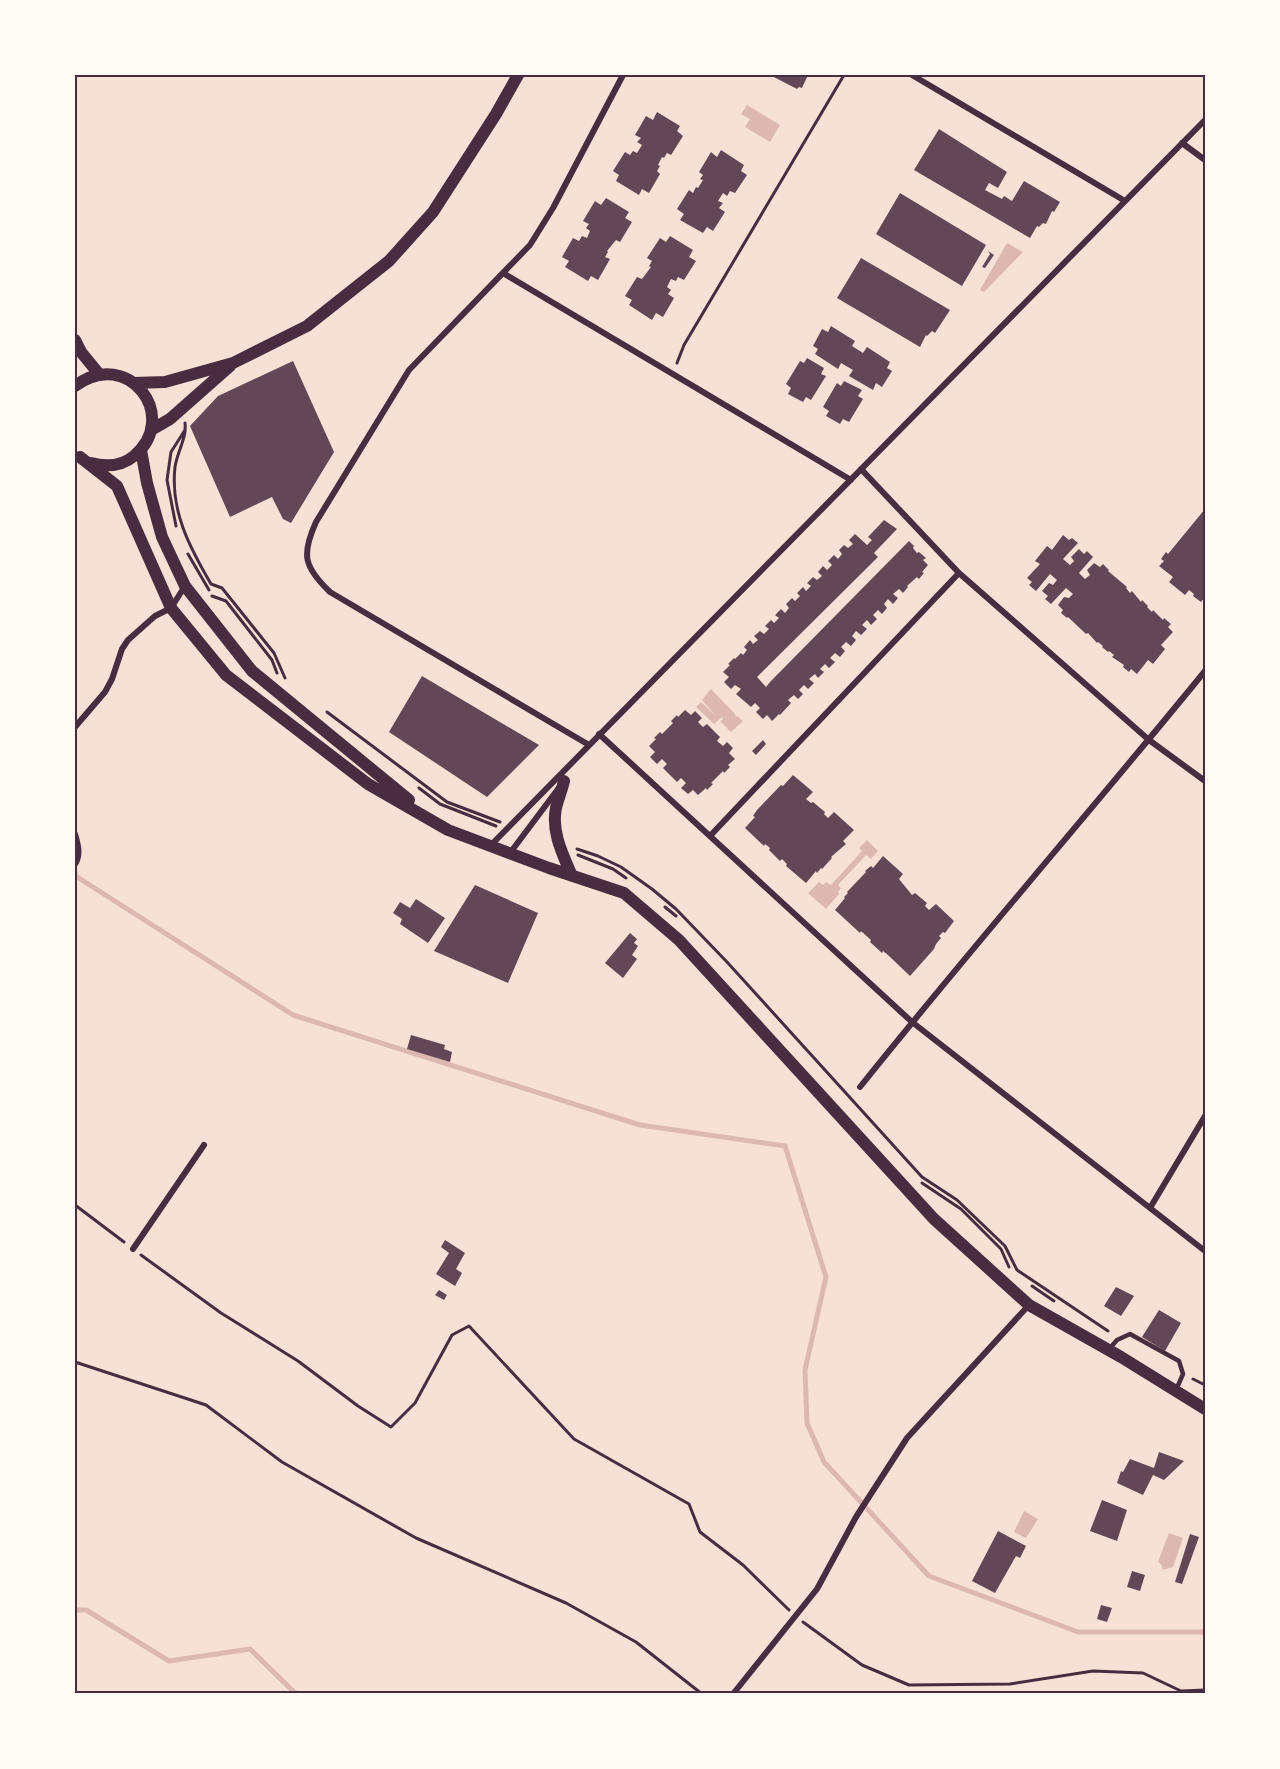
<svg xmlns="http://www.w3.org/2000/svg" width="1280" height="1769" font-family="'Alegreya Sans',sans-serif">
	<style>
		.water { fill: #dcb8b0 }
		.lines { fill: none; stroke-linecap: round; stroke-linejoin: round }
		.stream { stroke: #dcb8b0; stroke-width: 5 }
		.building { fill: #644757 }
		.path { stroke: #4a2c40; stroke-width: 3 }
		.service { stroke: #4a2c40; stroke-width: 4.5 }
		.minor { stroke: #4a2c40; stroke-width: 6 }
		.secondary { stroke: #4a2c40; stroke-width: 12 }
		.neatline { fill: none; stroke: #4a2c40; stroke-width: 2 }
	</style>
	<rect width="100%" height="100%" fill="#f7e1d7"/>
	<path class="water" d="M747 105 780 125 770 142 745 127 750 119 741 114Z
		M1007 243 1023 252 984 292 980 290Z
		M711 689 735 714 736 717 737 716 743 721 731 732 720 721 723 719 722 717 714 724 696 707 701 702 716 716 702 700Z
		M867 840 878 851 871 859 866 855 838 885 841 888 838 892 839 894 826 909 808 893 819 882 823 885 826 882 831 885 862 851 859 848Z
		M1024 1511 1038 1519 1026 1538 1014 1532Z
		M1169 1533 1183 1538 1173 1567 1163 1570 1161 1564 1158 1562Z"/>
	<g class="lines">
		<path class="stream" d="M75 872 76 876 85 882 293 1015 640 1125 785 1146 826 1277 805 1370 807 1423 824 1462 929 1576 1078 1632H1205
			M75 1610H86L169 1661 250 1649 294 1692 299 1694"/>
	</g>
	<path class="building" d="M770 75H808L802 88 799 87 797 89Z
		M657 112 680 126 677 131 683 136 671 155 667 153 664 158 662 157 658 165 660 166 657 171 660 174 649 193 642 189 639 195 616 181 619 175 613 171 625 152 630 155 633 151 637 153 642 145 637 142 641 138 635 135 646 116 653 120Z
		M939 129 1007 172 998 188 989 183 985 190 1002 199 1004 196 1012 201 1024 181 1060 202 1054 212 1052 211 1046 224 1043 223 1039 227 1037 226 1030 238 914 170Z
		M721 150 744 165 741 171 747 175 735 193 730 191 727 196 723 193 718 201 723 203 719 208 725 212 713 231 707 227 703 233 680 220 684 214 677 209 689 190 693 193 696 187 698 188 703 180 700 179 703 175 699 172 711 152 717 157Z
		M900 193 986 245 962 286 876 234Z
		M606 198 629 212 625 218 632 222 620 242 616 240 607 251 608 252 605 257 610 259 598 280 591 276 588 281 565 267 569 261 562 257 573 238 579 241 582 236 587 238 590 231 586 228 589 224 583 221 595 201 601 205Z
		M670 236 693 250 689 257 696 261 684 280 678 277 676 281 671 279 667 287 671 290 668 294 674 298 663 317 656 313 652 320 629 305 632 300 625 296 637 277 642 279 651 267 649 266 652 261 647 258 660 238 666 242Z
		M988 251 994 255 985 268 982 267 990 254Z
		M861 258 950 310 935 333 932 331 927 336 926 335 920 347 837 298Z
		M831 326 855 341 852 346 863 353 867 347 890 362 887 368 892 371 882 387 876 383 873 390 849 376 853 370 841 363 838 369 815 354 818 349 813 346 822 329 828 332Z
		M807 358 824 368 821 374 826 376 811 400 806 397 803 402 788 394 791 388 786 384 800 361 804 363Z
		M293 361 334 452 291 523 283 519 272 497 230 517 190 426 218 396Z
		M844 381 862 390 858 396 863 399 849 422 843 419 840 424 826 416 829 411 823 407 837 383 841 386Z
		M1205 509V597L1201 602 1193 596 1194 594 1189 590 1185 595 1169 582 1173 577 1159 566 1164 561 1161 559 1166 552 1168 554Z
		M884 520 897 529 874 553 878 557 757 677 766 687 770 682 909 541 914 546 913 548 917 553 919 552 926 558 923 560 928 565 922 572 924 573 919 579 917 577 907 586 908 587 903 593 899 589 893 594 898 598 893 604 888 599 884 604 887 608 882 614 878 610 873 615 877 619 871 625 867 620 862 625 867 629 861 635 856 631 852 636 856 640 851 646 846 642 841 647 845 651 840 657 835 653 830 658 835 662 829 668 825 664 820 669 824 672 818 678 815 674 809 679 814 683 808 689 804 685 799 690 803 694 798 699 794 695 788 700 791 703 780 715 779 714 772 721 767 715 763 719 756 712 760 708 755 703 751 707 736 694 741 689 735 685 731 689 724 682 729 677 723 672 730 665 728 664 734 658 735 659 741 653 743 655 747 650 744 647 750 640 753 644 758 640 754 636 760 631 764 634 769 629 765 626 771 620 774 623 779 618 775 615 781 609 785 613 789 608 786 604 792 598 795 601 800 596 797 593 803 587 806 591 811 586 807 583 813 577 817 580 822 576 818 572 823 566 827 570 832 565 828 561 834 555 838 559 842 554 839 550 844 545 848 548 853 544 849 540 855 534 867 545 872 540 868 537Z
		M1063 535 1069 540 1072 538 1078 543 1063 559 1070 565 1074 561 1071 557 1079 549 1084 554 1087 551 1093 557 1079 573 1085 579 1090 575 1087 570 1094 563 1100 567 1103 564 1109 570 1108 571 1127 587 1126 588 1130 593 1132 591 1141 602 1142 600 1148 606 1147 607 1152 612 1153 610 1163 620 1164 618 1171 624 1168 627 1173 632 1161 645 1165 649 1153 664 1148 660 1137 674 1131 669 1129 672 1123 667 1124 665 1112 657 1114 655 1109 651 1108 652 1102 647 1103 646 1098 642 1097 643 1088 633 1086 634 1068 617 1067 618 1061 613 1063 610 1058 605 1064 597 1069 598 1073 594 1066 588 1051 604 1045 599 1048 596 1042 591 1049 583 1053 585 1057 580 1050 574 1036 591 1029 585 1032 582 1027 578 1040 564 1035 561 1047 546 1052 550Z
		M422 676 539 745 487 797 389 732Z
		M685 710 691 715 695 711 702 718 698 722 703 727 707 724 720 737 717 741 723 746 727 742 733 748 729 753 735 759 728 765 730 767 724 773 723 771 711 783 713 784 707 790 706 788 698 795 693 790 688 794 681 788 686 783 681 778 677 782 663 768 667 764 662 759 657 764 650 757 655 752 649 746 656 739 654 738 660 732 662 734 673 723 671 721 677 715 678 717Z
		M763 740 766 744 756 755 752 751Z
		M793 775 813 792 806 799 811 803 813 802 825 812 824 814 828 818 834 812 854 830 843 841 846 844 831 857 832 858 822 869 821 868 817 873 816 871 806 883 786 866 787 864 782 859 780 861 769 850 770 848 765 844 764 846 745 828 755 817 753 816 757 810 781 785 783 786Z
		M883 856 903 874 899 879 912 895 915 893 927 903 925 906 929 910 936 904 954 921 945 933 943 932 939 936 941 938 936 944 934 949 910 976 888 955 883 951 882 953 870 942 871 940 861 931 860 933 835 910 845 898 844 897 848 893 847 892 866 872 865 871 871 866 873 868Z
		M475 885 538 913 508 983 434 951Z
		M416 899 445 918 428 943 400 924 402 919 393 913 400 902 410 908Z
		M630 933 637 939 634 943 638 946 632 955 637 959 623 978 605 963Z
		M411 1035 445 1045 444 1049 452 1052 450 1062 407 1049Z
		M445 1240 465 1253 456 1269 462 1273 455 1286 436 1274 449 1253 441 1247Z
		M1116 1287 1134 1296 1121 1316 1104 1306Z
		M439 1290 447 1295 444 1300 435 1295Z
		M1159 1310 1181 1323 1165 1351 1142 1337Z
		M1159 1452 1184 1461 1164 1480 1153 1475 1143 1495 1117 1483 1121 1471 1123 1472 1130 1459 1154 1468Z
		M1102 1500 1127 1510 1117 1541 1090 1531Z
		M998 1531 1026 1546 1020 1558 1016 1556 995 1593 972 1581Z
		M1190 1534 1199 1537 1182 1584 1175 1582Z
		M1132 1571 1145 1575 1140 1591 1127 1587Z
		M1101 1605 1112 1608 1107 1622 1097 1619Z"/>
	<g class="lines">
		<path class="path" d="M677 363 684 345 844 75
			M185 423C187 438 177 452 175 467 170 511 190 548 211 584L222 588 274 653 285 678
			M176 526 167 480 171 452 185 430
			M188 554 209 590
			M212 596 226 601 272 660 277 673
			M327 712 447 802 500 822
			M419 788 440 804 496 826
			M577 849 598 856 621 867 652 889 676 909 727 962 922 1177 957 1200 1005 1246 1017 1270 1108 1331
			M578 855 613 869 626 878
			M665 907 676 916
			M922 1183 961 1209 1001 1249 1009 1267
			M75 1205 124 1242
			M141 1255 221 1313 298 1361 358 1406 391 1427 415 1403 452 1335 469 1326 574 1439 689 1504 700 1532 743 1565 789 1610
			M1032 1286 1054 1301
			M75 1362 206 1405 282 1462 416 1538 566 1603 636 1642 702 1694
			M1193 1379 1205 1385
			M803 1622 862 1665 909 1685 1010 1684 1093 1671 1143 1673 1181 1691 1205 1690"/>
		<path class="service" d="M1110 1348 1117 1340 1130 1334 1179 1361 1183 1374 1176 1390"/>
		<path class="minor" d="M912 75 1125 201
			M1182 143 1205 160
			M503 273 851 480
			M861 469 959 573 1149 740 1205 781
			M75 727 105 692 112 679 122 649 128 640 155 616 171 608 185 586
			M599 734 912 1022 1205 1251
			M589 745 330 592C304 567 301 555 316 522L409 370 530 245 553 208 623 75
			M75 834C78 844 81 855 75 864
			M710 836 959 573
			M490 846 1205 120
			M510 853 558 789
			M860 1087C972 947 1091 811 1205 671
			M1150 1208 1205 1116
			M133 1249 204 1145
			M733 1694 817 1589 856 1517 907 1438 1029 1305"/>
		<path class="secondary" d="M75 340 81 352 99 374
			M134 383 165 382 233 363 307 326 389 261 433 212 496 114 518 75
			M75 386C128 346 181 417 134 456 122 466 106 467 91 463
			M151 430 170 419 230 366
			M141 450 147 483 162 537 185 586 252 671 409 800
			M80 457 117 486 171 608 226 675 368 784 448 830 549 868 624 893 679 940 934 1219 1029 1305 1121 1357 1205 1409
			M564 781C562 790 558 799 556 808 551 832 563 855 572 876"/>
	</g>
	<rect width="1280" height="1769" fill="none" stroke="#fffaf5" stroke-width="153"/>
	<rect x="76" y="76" width="1128" height="1616" class="neatline"/>
</svg>
